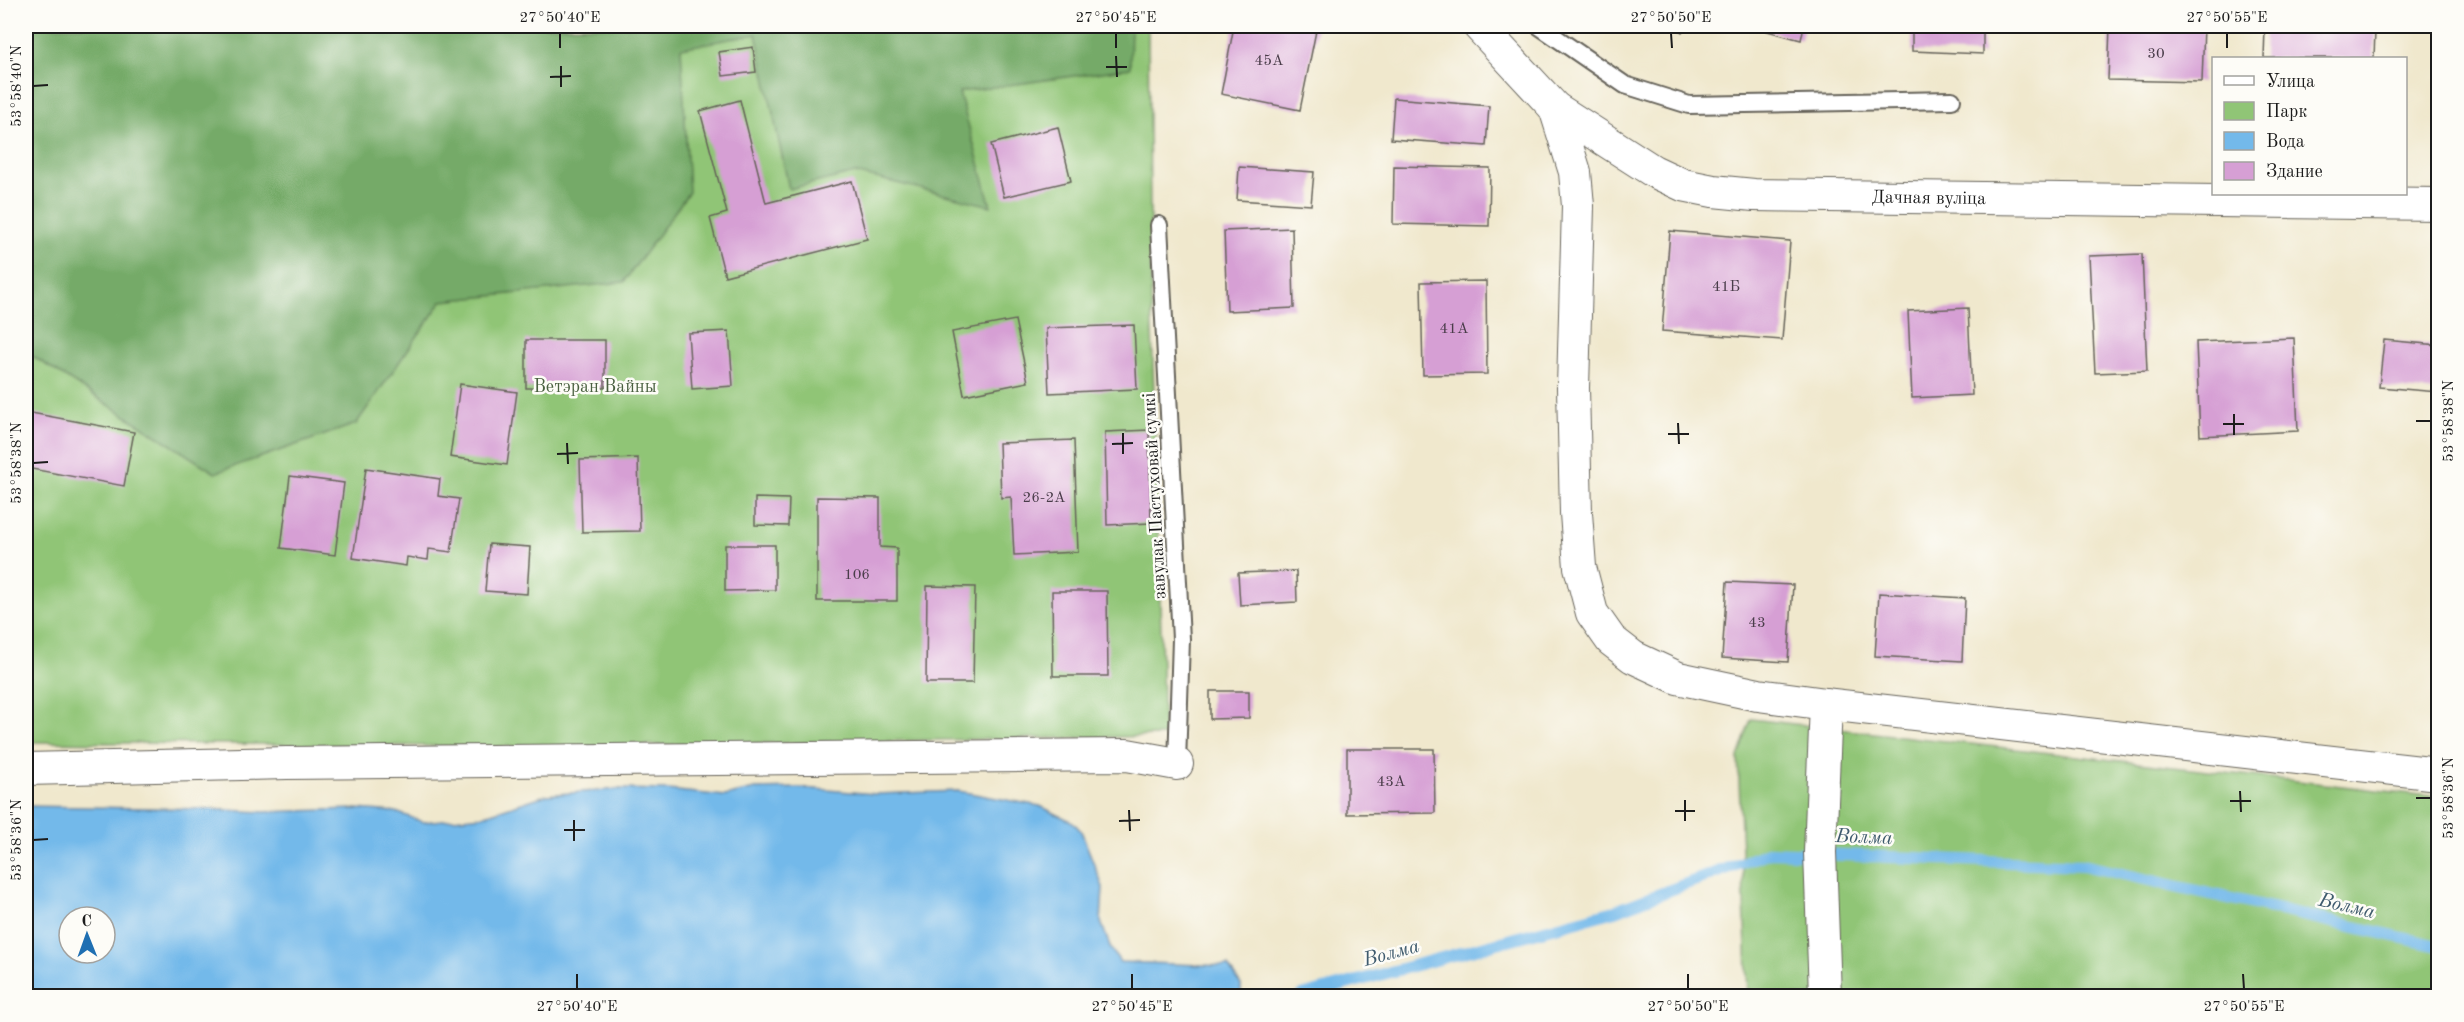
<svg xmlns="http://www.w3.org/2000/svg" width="2464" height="1022" font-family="'Old Standard TT',serif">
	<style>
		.green { fill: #90c576; stroke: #567049; stroke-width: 1.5 }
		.forest { fill: #74aa67; stroke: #486342; stroke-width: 1.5 }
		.water { fill: #73b9ea; stroke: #486a83; stroke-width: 1.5; fill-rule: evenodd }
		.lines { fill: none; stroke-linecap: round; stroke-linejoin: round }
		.stream { stroke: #73b9ea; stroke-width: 12 }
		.building { fill: #d69fd4 }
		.service-casing { stroke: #66635a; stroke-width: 20 }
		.minor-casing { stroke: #66635a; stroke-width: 34 }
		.service { stroke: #fff; stroke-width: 16 }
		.minor { stroke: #fff; stroke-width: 32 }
		.ticks { fill: none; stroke: #1c1c1c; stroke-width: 2 }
		.labels { text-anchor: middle; stroke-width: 5; stroke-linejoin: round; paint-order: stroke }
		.number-label { font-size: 15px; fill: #4a3d4a }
		.street-label { font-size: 18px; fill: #1c1c1c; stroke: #fdfcf7 }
		.park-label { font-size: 18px; fill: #4a6040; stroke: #fdfcf7 }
		.water-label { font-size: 20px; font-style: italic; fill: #3f5b6e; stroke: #fdfcf7 }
		.neatline { fill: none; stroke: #1c1c1c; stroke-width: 2 }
		.ticks-label { font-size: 15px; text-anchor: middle; fill: #1c1c1c }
	</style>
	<rect width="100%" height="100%" fill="#fdfcf7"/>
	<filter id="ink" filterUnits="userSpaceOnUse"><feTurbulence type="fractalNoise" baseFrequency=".0167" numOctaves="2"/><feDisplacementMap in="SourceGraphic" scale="12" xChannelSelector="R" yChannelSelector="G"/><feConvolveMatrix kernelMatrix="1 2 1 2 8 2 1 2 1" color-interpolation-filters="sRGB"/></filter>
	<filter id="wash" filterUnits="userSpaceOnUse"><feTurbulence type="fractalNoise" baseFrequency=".008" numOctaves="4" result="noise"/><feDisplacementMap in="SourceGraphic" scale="24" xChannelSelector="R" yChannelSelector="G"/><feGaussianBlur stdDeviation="1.35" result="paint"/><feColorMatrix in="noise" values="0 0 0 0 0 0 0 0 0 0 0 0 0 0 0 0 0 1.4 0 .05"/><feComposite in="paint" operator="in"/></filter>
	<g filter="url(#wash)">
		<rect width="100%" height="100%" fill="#f0e8cd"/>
		<path class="green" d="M26 26H1148L1151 293 1164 736 545 747 26 742Z
			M1751 719 2438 797V996H1748L1738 757Z"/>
		<path class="forest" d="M26 26H1131L1130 68 959 92 991 206 855 173 789 189 756 34 681 48 689 192 624 282 442 301 356 424 215 473 26 352Z"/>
		<path class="water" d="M802 788 876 794 958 791 1040 806 1073 822 1081 831 1103 887 1101 922 1111 949 1120 962 1228 966 1241 985V996H26V806L206 809 263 812 356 809 396 812 423 822 482 816 546 795 619 789 668 790 725 796 755 789ZM69 917H105V953H69Z"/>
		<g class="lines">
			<path class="stream" d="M1302 996 1615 911 1770 852 2083 865 2438 946"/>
		</g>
		<g id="blocks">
			<path class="building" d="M1234 26H1317L1300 110 1221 94Z
				M1672 26H1687L1682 32Z
				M1768 26H1804L1801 40 1767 31Z
				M1912 26H1983V54L1912 51Z
				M2110 26H2204L2202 82 2108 80Z
				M2265 28 2375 31 2374 58H2264Z
				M753 47 756 72 723 76 719 52Z
				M1394 98 1489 106 1486 146 1391 139Z
				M740 100 766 203 852 181 867 239 725 276 710 218 727 213 700 111Z
				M1058 127 1071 181 1004 197 991 144Z
				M1394 166 1490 168 1489 226 1393 224Z
				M1239 167 1314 172 1311 205 1237 200Z
				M1292 228 1294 308 1227 311 1224 231Z
				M1670 231 1790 241 1782 340 1662 331Z
				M2142 254 2147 371 2095 373 2089 256Z
				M1486 281 1487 374 1423 375 1421 282Z
				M1968 308 1972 395 1912 398 1908 311Z
				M1015 320 1028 382 964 395 952 332Z
				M1134 325 1137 389 1049 393 1046 328Z
				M729 331 733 386 692 389 688 333Z
				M2294 338 2298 431 2200 436 2196 342Z
				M526 340H605V388H526Z
				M2384 340 2438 345V392L2379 387Z
				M460 384 517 392 507 465 450 457Z
				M26 412 134 432 124 486 26 468Z
				M1149 430 1151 523 1107 525 1105 432Z
				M1074 440 1078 552 1014 555 1011 497 1001 498 999 443Z
				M638 458 640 531 582 532 580 460Z
				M366 468 440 479 438 496 459 499 451 552 429 549 428 560 407 557 406 566 353 558Z
				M290 476 344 483 335 555 281 548Z
				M817 497 880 498V547L897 548V601H817Z
				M755 498 789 499 788 526 755 525Z
				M489 544 530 547 527 594 485 591Z
				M725 545H775V590L725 591Z
				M1296 571 1297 602 1240 605 1238 573Z
				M1727 582 1793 585 1788 662 1722 658Z
				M927 586 975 587 973 683H926Z
				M1052 591H1107L1108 676H1053Z
				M1879 593 1965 598 1962 661 1875 656Z
				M1210 691H1249V718L1210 719Z
				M1347 749H1434L1435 813 1347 814Z"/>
		</g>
	</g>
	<g filter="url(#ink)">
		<use href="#blocks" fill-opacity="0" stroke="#66635a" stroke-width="1.5"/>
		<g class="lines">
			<defs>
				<path id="service" d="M1539 26 1625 85 1689 105 1952 100
					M1159 225 1181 639 1177 764"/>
				<g id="minor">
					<path id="s1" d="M1479 26 1555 108 1653 171 1683 185 1713 191 1754 195 2438 204"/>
					<path d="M1555 108 1575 172 1578 206 1573 388 1576 513 1580 567 1592 613 1611 640 1633 657 1678 678 1758 695 1826 704 2438 774"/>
					<path d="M26 769 287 763 1127 755 1177 764"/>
					<path d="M1825 996 1820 852 1826 704"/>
				</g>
			</defs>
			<use href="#service" class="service-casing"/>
			<use href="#minor" class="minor-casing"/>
			<use href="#service" class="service"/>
			<use href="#minor" class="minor"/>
		</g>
	</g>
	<path class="ticks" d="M560 33V48M1116 33V48M1671 33 1672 48M2227 33V48M1116 56 1117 77M561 66V87M1106 67H1127M550 77 571 76M33 86 48 85M2234 414V435M2416 421H2431M1678 423 1679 444M2223 424H2244M1123 433V454M1668 434H1689M567 443 568 464M1112 444 1133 443M557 454 578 453M33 463 48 462M2240 791 2241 812M2416 798H2431M1685 800V821M2230 801H2251M1129 810 1130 831M1675 811H1695M574 820V841M1119 821 1140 820M564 830H585M33 840 48 839M577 974V989M1132 974V989M1688 974V989M2243 974 2244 989"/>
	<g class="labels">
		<g class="number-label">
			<text x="2156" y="58">30</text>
			<text x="1269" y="65">45А</text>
			<text x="1726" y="291">41Б</text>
			<text x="1454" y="333">41А</text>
			<text x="1044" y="502">26-2А</text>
			<text x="857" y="579">106</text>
			<text x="1757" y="627">43</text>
			<text x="1391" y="786">43А</text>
		</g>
		<g class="street-label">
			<text dy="6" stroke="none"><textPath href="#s1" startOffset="508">Дачная вуліца</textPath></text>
			<text transform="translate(1154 496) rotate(-93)" y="6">завулак Пастуховай сумкі</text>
		</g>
		<g class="park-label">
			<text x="595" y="392">Ветэран Вайны</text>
		</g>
		<g class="water-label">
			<text transform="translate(1864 836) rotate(2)" y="7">Волма</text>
			<text transform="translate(2347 905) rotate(13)" y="7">Волма</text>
			<text transform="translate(1391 952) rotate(-15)" y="7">Волма</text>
		</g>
	</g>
	<rect width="2464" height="1022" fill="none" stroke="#fdfcf7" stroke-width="66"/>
	<rect x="2212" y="57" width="195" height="138" fill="#fdfcf7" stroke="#a3a29f" stroke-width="1.5"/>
	<rect x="2224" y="76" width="30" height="9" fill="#ffffff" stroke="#a3a29f" stroke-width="1.5"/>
	<text x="2266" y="87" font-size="18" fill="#1c1c1c">Улица</text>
	<rect x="2224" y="102" width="30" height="18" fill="#90c576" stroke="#a3a29f" stroke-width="1.5"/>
	<text x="2266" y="117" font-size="18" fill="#1c1c1c">Парк</text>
	<rect x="2224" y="132" width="30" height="18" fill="#73b9ea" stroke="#a3a29f" stroke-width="1.5"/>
	<text x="2266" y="147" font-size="18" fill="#1c1c1c">Вода</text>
	<rect x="2224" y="162" width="30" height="18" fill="#d69fd4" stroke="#a3a29f" stroke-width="1.5"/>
	<text x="2266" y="177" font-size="18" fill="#1c1c1c">Здание</text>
	<g transform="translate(87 935) rotate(359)"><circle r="28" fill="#fdfcf7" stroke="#a3a29f" stroke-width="1.5"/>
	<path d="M0-4.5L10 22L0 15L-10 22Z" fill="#1f6fb2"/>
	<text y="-9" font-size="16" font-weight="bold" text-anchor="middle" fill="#1c1c1c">С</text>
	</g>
	<rect x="33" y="33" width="2398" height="956" class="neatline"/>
	<g class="ticks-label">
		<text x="560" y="22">27°50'40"E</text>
		<text x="1116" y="22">27°50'45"E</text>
		<text x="1671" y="22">27°50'50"E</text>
		<text x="2227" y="22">27°50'55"E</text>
		<text transform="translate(16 86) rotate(-90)" y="5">53°58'40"N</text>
		<text transform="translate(2448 421) rotate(-90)" y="5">53°58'38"N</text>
		<text transform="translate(16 463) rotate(-90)" y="5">53°58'38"N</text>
		<text transform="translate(2448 798) rotate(-90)" y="5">53°58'36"N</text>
		<text transform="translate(16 840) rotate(-90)" y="5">53°58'36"N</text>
		<text x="577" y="1011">27°50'40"E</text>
		<text x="1132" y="1011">27°50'45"E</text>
		<text x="1688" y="1011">27°50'50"E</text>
		<text x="2244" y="1011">27°50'55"E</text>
	</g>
</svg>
